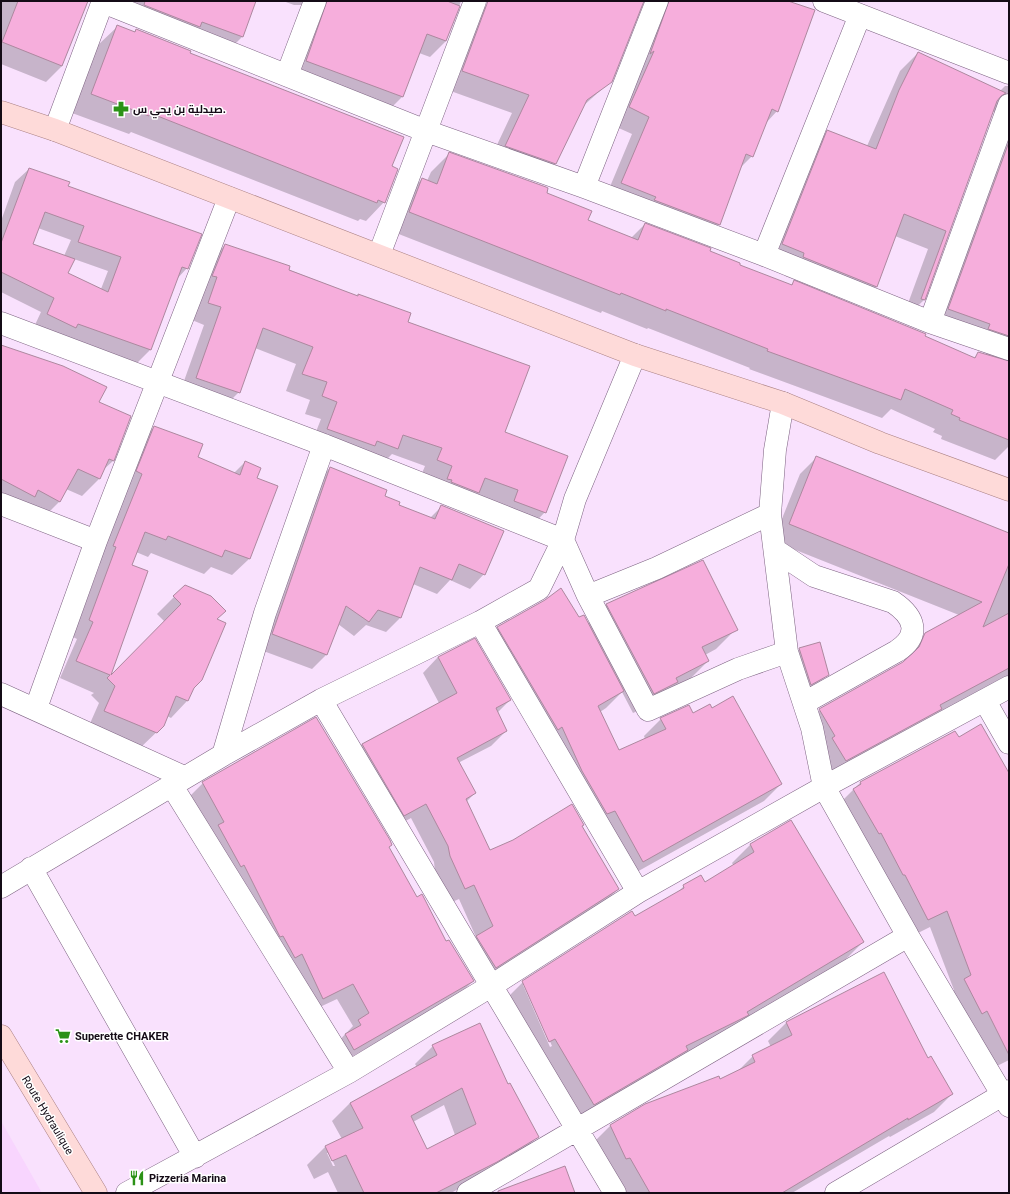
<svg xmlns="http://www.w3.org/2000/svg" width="1010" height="1194" font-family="Roboto,Cairo,sans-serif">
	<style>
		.built { fill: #f8d5fe }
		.shadow { fill: #0003; fill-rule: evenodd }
		.building { fill: #f6aedc; stroke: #ad889f; fill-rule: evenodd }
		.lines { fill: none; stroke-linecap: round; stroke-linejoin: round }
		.minor-casing { stroke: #7d6382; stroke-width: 23 }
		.major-casing { stroke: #ab8284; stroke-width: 23 }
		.minor { stroke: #fff; stroke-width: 22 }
		.major { stroke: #fedad9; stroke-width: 22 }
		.labels { text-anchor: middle; stroke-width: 3; stroke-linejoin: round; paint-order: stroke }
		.poi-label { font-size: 11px; font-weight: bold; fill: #140b16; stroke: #fff; text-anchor: start }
		.street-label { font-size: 11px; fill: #140b16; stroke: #fff }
	</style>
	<rect width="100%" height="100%" fill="#f9e1fd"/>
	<path class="built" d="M1 1121 42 1193H1Z"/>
	<path class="shadow" d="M1 1H87L62 66 46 82 1 64Z
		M135 1H255L242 37 226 53 128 21Z
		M283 1H461L446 41 430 57 419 53 402 97 386 113 290 77 303 5H294Z
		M494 1H644L611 81 582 107 556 163 538 181 488 164 512 113 445 89 469 22 487 5Z
		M661 1H786L777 111 766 123 752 156 739 169 719 224 701 242 604 201 632 134 612 125Z
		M117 27 133 33 136 30 189 53 391 167 384 202 366 221 360 219 358 221 131 132 129 134 72 113 98 45Z
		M918 53 1000 91 1005 86H1009V446L995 460 941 439 942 436 933 432 935 429 891 409 882 418 749 369 750 368 648 328 647 329 602 311 601 313 391 231 403 198 422 179 427 181 431 172 449 154 545 193 586 221 631 238 645 224 738 266 790 286 794 282 973 359 979 353 987 356V354L930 327 1000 115 995 112 992 111 924 300 905 318 903 317 928 249 895 236 876 287 858 305 785 276 786 271 764 263 809 150 828 131 867 146 900 71Z
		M29 169 67 187 187 268 176 280 150 350 136 364 34 327 41 312 1 292V221L15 182ZM38 228 71 240 64 256 32 245ZM74 259 108 271 101 289 67 273Z
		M225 245 357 296 359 295 406 322 504 433 545 512 528 530 420 478 425 466 392 454 380 466 310 447 321 419 305 414 310 400 286 391 296 364 255 348 239 392 221 410 179 395 204 325 192 320 207 263Z
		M1 346 98 403 130 417 113 461 103 470 99 479 82 496 66 489 59 502 42 519 1 504Z
		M154 427 202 444 197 457 234 473 245 462 256 478 249 559 232 575 211 567 204 574 151 553 148 557 136 552 130 566 147 572 108 678 165 622 157 614 185 586 216 619 187 701 171 718 167 716 163 726 139 749 88 728 99 703 91 695 94 693 60 678 77 639 73 637 100 564 97 563 137 444Z
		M817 457 1009 534V675L934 716 829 777 803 727 820 710 903 663 908 651 925 634 959 615 773 541 800 474Z
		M330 468 398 506 430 518 442 506 484 574 470 589 450 580 437 594 413 584 400 618 386 632 366 625 354 636 338 624 326 655 312 669 258 649 315 482Z
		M607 604 736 629 716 649 705 655 708 661 688 681 657 702 633 713 622 692 606 708 600 712 619 752 645 739 644 736 661 719 693 715 712 709 781 784 764 801 626 878 481 645 498 628 579 618 587 624Z
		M800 649 828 674 823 679 806 689 795 653Z
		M438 657 510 700 497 713 506 731 491 746 458 763 475 793 466 802 490 852 581 827 618 889 603 904 480 983 461 952 476 937 459 899 450 903 435 871 434 862 411 818 389 830 347 760 362 744 439 703 423 673Z
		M954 732 958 739 1009 775V1060L991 1069 947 997 954 990 930 927 910 937 843 800 860 783Z
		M203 783 391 845 388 848 416 898 473 981 458 996 339 1064 330 1050 353 1026 337 999 307 1013 188 798Z
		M791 821 863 942 845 960 576 1122 505 1000 523 982 676 894 684 886 705 883 734 866 732 863 750 845ZM523 985H525L552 1046 550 1047Z
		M884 973 927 1060 952 1094 934 1112 890 1137 889 1136 792 1193H622L592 1144 610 1126 720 1081 737 1072 753 1056 771 1047 768 1041 786 1023Z
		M433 1046 507 1085 537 1137 519 1155 451 1193H338L328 1172 314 1179 307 1165 325 1147 342 1139 332 1121 350 1103 417 1067 415 1064ZM444 1105 455 1135 427 1150 413 1122ZM327 1153H329L335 1166H333Z"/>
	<path class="building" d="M18 1H88L62 66 2 42Z
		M145 1H256L243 37 202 22 200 27 144 5Z
		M327 1H447L460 6 446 41 427 34 403 97 306 61Z
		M488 1H644L612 82 587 100 556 164 505 146 529 95 462 71Z
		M669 1H788L815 10 778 112 772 109 753 157 746 154 720 225 654 200 656 197 621 183 649 117 629 107 654 51 650 54Z
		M117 25 135 32 136 29 191 51 190 53 404 137 392 166 398 169 385 203 378 200 377 203 150 113 149 116 91 94Z
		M918 52 1006 93 1001 96 997 101 925 300 921 299 946 231 904 214 877 287 803 257 804 253 782 244 827 130 876 149 899 90Z
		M1009 142V336L988 329 990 324 948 309Z
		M449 152 546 187 548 188 547 193 592 211 588 220 638 240 645 223 711 248 710 251 740 263V265L792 285 794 280 926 334 925 336 975 358 978 352 1009 361V440L959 420 960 418 951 414 953 410 905 389 901 400 767 351 768 349 666 309V311L621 293 620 295 409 212 422 178 437 184Z
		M29 168 70 182 68 186 202 234 188 269 182 267 151 350 78 324 76 328 47 314 54 298 1 272V243ZM45 212 84 226 78 242 121 257 108 292 68 273 75 259 33 244Z
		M225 244 290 266 289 270 358 296V294L411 313 408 322 530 366 505 432 568 456 546 513 514 501 518 490 485 478 479 493 451 482 452 480 447 479 452 466 437 460 442 448 403 435 398 449 377 441 375 446 327 429 337 402 322 396 327 382 302 374 313 347 263 328 240 393 196 378 221 307 208 303 217 277 212 276Z
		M1 345 63 366 107 387 99 402 131 416 114 461 109 459 100 479 78 469 60 502 38 490 35 497 1 479Z
		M154 426 203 444 198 457 240 475 245 461 261 468 257 478 278 486 250 559 225 550 222 557 168 536 166 540 145 532 132 565 148 571 111 675 181 604 173 596 185 585 211 596 226 611 217 619 226 623 202 680 194 688 188 701 176 696 164 726 157 733 104 711 115 686 107 678 110 675 76 661 93 622 89 620 116 547 113 546 142 474 136 471Z
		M816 456 1009 533V564L983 627 1009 613V668L940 705 942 709 846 761 832 738 835 736 819 709 903 662 919 647 925 633 982 602 789 524Z
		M330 467 387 490 385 496 400 502 399 505 435 519 441 505 504 531 485 575 459 564 452 580 420 567 401 618 378 610 369 622 346 606 327 655 272 634Z
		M703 560 738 630 702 647 709 661 676 678 678 682 654 694 606 604Z
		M561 588 579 617 584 615 624 691 598 706 619 750 666 729 660 718 689 705 693 713 710 704 712 708 733 696 782 784 643 862 615 811 607 814 582 771 562 727 558 730 497 627 545 600Z
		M475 638 511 700 496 708 507 731 457 758 476 793 466 799 490 850 513 840 572 804 584 825 582 826 619 889 496 968 476 936 493 926 474 885 465 889 450 856 448 846 426 804 404 816 362 744 457 693 438 657Z
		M820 642 829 675 811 685 799 648Z
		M316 717 390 840 392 845 389 847 417 897 422 894 446 941 449 940 474 981 354 1050 345 1034 361 1025 358 1020 369 1013 353 984 323 999 302 954 295 958 283 936 280 937 244 865 241 867 218 825 224 822 202 782Z
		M981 724 1009 773V1055L987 1011 982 1014 964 979 971 975 947 911 928 920 905 875H903L881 833 879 834 853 789 861 784 860 782 955 731 959 737Z
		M791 820 864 942 747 1012 749 1015 733 1023 686 1046 688 1050 594 1105 555 1039 549 1042 522 981 632 911 635 916 684 888 683 885 701 875 705 882 754 852 750 844Z
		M884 972 928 1058 931 1056 953 1094 908 1120V1118L782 1193H650L630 1158 626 1159 610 1125 645 1104 719 1076 720 1079 755 1062 752 1055 792 1035 786 1022Z
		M480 1023 508 1084 510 1083 539 1137 497 1162 436 1193H364L346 1155 332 1161 325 1146 363 1128 350 1103 437 1055 432 1045ZM462 1088 476 1124 427 1149 411 1116Z
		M565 1166 575 1193H498V1191Z"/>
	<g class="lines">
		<defs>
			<path id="minor" d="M824 1 1009 73
				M103 2 426 131 584 187 764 255 930 322 1009 349
				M287 75 315 1
				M55 130 103 1
				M584 187 657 1
				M379 255 475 1
				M764 255 860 15
				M930 322 1009 105
				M1 323 324 445 563 540 588 596 657 568 770 514
				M783 403 775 450 770 514 787 652 812 728 824 787 908 936 1009 1106
				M1 504 96 541
				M775 550 814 576 893 602C915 617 921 635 897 651L804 703
				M588 596 648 710 738 669 787 652
				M480 622 638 892
				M1 694 184 777
				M321 700 615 1193
				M985 701 1009 743
				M36 708 96 541 229 198
				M223 755 265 613 324 445
				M172 786 349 1072
				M31 868 195 1157
				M1 887 223 755 321 700 480 622 539 589 563 540 575 499 635 355
				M127 1193 349 1072 491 986 638 892 824 787 1009 687
				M468 1193 908 936
				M836 1193 1009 1091"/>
			<path id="major" d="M1 112 55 130 635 355 783 403 880 443 1009 490
				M1 1036 96 1193"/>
		</defs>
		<use href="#minor" class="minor-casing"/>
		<use href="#major" class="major-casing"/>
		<use href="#minor" class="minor"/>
		<use href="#major" class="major"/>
	</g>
	<defs>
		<symbol id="pharmacy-bare" viewBox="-9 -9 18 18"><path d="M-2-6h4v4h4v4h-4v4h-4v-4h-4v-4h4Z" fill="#2b9216" stroke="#fff" stroke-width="2.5" paint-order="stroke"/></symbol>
		<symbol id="supermarket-bare" viewBox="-9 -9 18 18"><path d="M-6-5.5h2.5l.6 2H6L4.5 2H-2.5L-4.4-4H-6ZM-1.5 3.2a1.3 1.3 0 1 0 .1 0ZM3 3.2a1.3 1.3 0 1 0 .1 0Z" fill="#2b9216" stroke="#fff" stroke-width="2.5" paint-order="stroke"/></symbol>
		<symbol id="restaurant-bare" viewBox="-9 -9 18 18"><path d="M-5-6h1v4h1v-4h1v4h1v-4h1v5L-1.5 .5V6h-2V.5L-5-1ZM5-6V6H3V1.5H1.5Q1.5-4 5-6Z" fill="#2b9216" stroke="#fff" stroke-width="2.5" paint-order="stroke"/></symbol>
	</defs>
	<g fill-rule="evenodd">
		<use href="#pharmacy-bare" x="110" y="98" width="22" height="22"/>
		<use href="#supermarket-bare" x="52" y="1025" width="22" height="22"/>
		<use href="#restaurant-bare" x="126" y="1167" width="22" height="22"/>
	</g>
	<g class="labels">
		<g class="poi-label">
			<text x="133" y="113">صيدلية بن يحي س.</text>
			<text x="75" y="1040">Superette CHAKER</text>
			<text x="149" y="1182">Pizzeria Marina</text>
		</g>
		<g class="street-label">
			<text transform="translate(48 1115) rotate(59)" y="4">Route Hydraulique</text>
		</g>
	</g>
	<rect width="1010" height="1194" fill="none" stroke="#140b16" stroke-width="4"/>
</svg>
